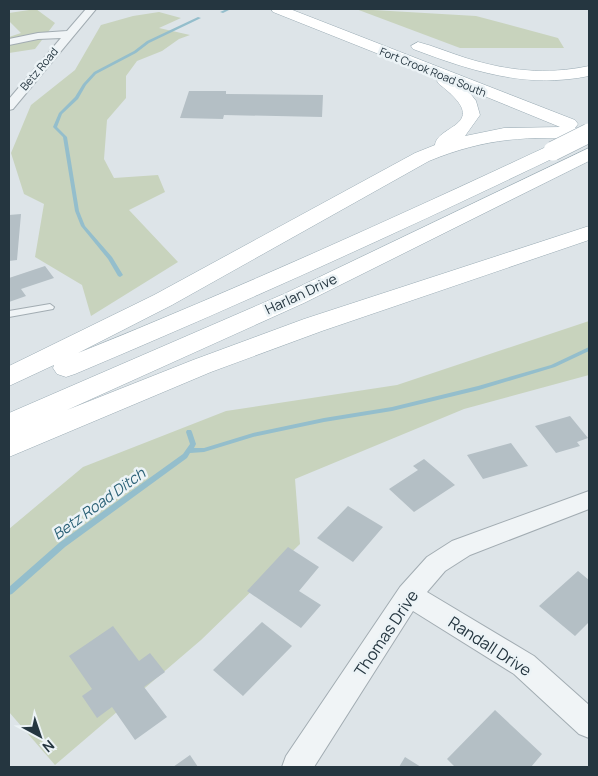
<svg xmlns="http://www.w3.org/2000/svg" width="598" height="776" font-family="Manrope,sans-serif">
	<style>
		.green { fill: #c8d3bd }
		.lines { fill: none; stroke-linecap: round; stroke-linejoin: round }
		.stream { fill: #94becc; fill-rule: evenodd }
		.building { fill: #b4bfc5 }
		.service-casing { stroke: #a2acb2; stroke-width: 2 }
		.minor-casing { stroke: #a2acb2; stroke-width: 2 }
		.primary-casing { stroke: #9bacb5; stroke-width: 1 }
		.service { fill: #f0f4f6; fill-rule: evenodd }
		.minor { fill: #f0f4f6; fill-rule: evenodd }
		.primary { fill: #fff; fill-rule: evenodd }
		.primary-bridge-casing { stroke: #9bacb5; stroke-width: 20; stroke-linecap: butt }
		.primary-bridge { stroke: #fff; stroke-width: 19 }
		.labels { text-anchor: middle; stroke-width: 5; stroke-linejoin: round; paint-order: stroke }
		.far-street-label { font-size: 11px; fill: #253640; stroke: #ecf3f6 }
		.street-label { font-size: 14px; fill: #253640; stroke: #ecf3f6 }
		.water-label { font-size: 15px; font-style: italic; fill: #2c6277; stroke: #ecf3f6 }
		.near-street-label { font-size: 16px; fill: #253640; stroke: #ecf3f6 }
	</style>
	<rect width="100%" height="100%" fill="#dde4e8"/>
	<path class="green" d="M36 9 55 23 35 49 9 53V37L21 33 9 21V13Z
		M356 9 476 16 558 38 564 48H460Z
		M159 12 181 18 159 28 190 35 179 39 162 51 137 61 126 76V98L107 120 104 159 114 178 158 175 165 192 129 210 178 262 91 316 82 285 35 257 44 204 24 194 11 153 31 105 75 70 101 25 133 16Z
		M589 321V375L464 409 295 479 300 544 201 640 55 765 9 712V529L83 467 226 411 397 385Z"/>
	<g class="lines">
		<path class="stream" d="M227 9H231L223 13 220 12Z
			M198 17 201 18 149 43 136 53 96 74 86 85 78 99 62 114 57 127 67 137 79 211 85 226 112 257 123 275 120 277 118 276 108 259 81 226 75 211 63 137 53 127 59 113 75 97 83 84 94 72 134 51 147 41Z
			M589 347V351L555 367 479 390 392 411 324 422 253 437 204 452 190 453 187 458 65 547 12 594 9 595V587L59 543 183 454 190 444 186 432 187 430H191L192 432 196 444 194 448H204L253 433 324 418 392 407 478 386 551 365Z"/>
	</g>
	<path class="building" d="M189 91H226V94L323 95 322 117 224 115 223 119 180 118Z
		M21 214 17 260 9 261V215Z
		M45 266 54 278 21 289 26 296 9 302V278Z
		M570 416 588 438 577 442 580 446 556 453 535 426Z
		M511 443 528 466 483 479 467 455Z
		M424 459 455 485 414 512 389 489 418 470 413 466Z
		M348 506 383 527 353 562 317 538Z
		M288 547 319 567 299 591 321 605 301 628 247 591Z
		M578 571 589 580V622L575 636 539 606Z
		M262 622 292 646 243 696 213 670Z
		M113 626 139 661 150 653 165 672 144 687 167 717 135 740 112 707 97 718 82 696 92 689 69 656Z
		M495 710 542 754 531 767H455L447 759Z
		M190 755 198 767H173Z
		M405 757 421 767H399Z"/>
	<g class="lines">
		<defs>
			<path id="service" d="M50 304 54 307 53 309 9 317V311Z"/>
			<path id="minor" d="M86 9H96L13 109 9 110V99L61 38 38 39 9 45V39L38 33 67 31Z
				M589 491V509L470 555 445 571 427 592 534 656 589 705V738L579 734 514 674 413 611 314 767H282L286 756 400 587 427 557 452 541Z"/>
			<path id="primary" d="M271 9H290L575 120 578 124 575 128 589 130V140C530 135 485 138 429 161L172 305 78 353C237 289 392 219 546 147H560L562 151 560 155C400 232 239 305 75 374L66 377 57 374 53 368 54 365 9 386V366L154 295 415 153 435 145C437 124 494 126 439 84L437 81 439 78 273 12ZM467 89 560 127 504 128 465 136 480 115 476 101Z
				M418 42C434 46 450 53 466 58 508 71 546 75 589 66V76C527 89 471 71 413 49L411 46Z
				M589 148V161L304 303 67 410 193 360 304 319 589 226V240L322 331 211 372 9 457V413L286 293Z"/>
		</defs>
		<use href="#service" class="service-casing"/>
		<use href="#minor" class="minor-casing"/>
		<use href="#primary" class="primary-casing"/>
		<use href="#service" class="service"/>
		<use href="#minor" class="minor"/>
		<use href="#primary" class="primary"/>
		<defs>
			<path id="primary-bridge" d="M553 151 589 133"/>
		</defs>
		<use href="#primary-bridge" class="primary-bridge-casing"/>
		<use href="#primary-bridge" class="primary-bridge"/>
	</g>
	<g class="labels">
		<g class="far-street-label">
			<text transform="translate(39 69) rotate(-50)" y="4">Betz Road</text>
			<text transform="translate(433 72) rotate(22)" y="4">Fort Crook Road South</text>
		</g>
		<g class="street-label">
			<text transform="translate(301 294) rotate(-25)" y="5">Harlan Drive</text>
		</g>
		<g class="water-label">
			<text transform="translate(99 504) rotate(-36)" y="5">Betz Road Ditch</text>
		</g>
		<g class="near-street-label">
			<text transform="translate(386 633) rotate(-56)" y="6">Thomas Drive</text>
			<text transform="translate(490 646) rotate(33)" y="6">Randall Drive</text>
		</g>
	</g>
	<rect width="598" height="776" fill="none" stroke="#253640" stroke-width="20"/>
	<g transform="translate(40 736) rotate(140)" stroke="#ecf3f6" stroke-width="4" paint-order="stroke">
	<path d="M0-4L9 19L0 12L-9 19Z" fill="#253640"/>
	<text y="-8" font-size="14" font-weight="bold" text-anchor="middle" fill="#253640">N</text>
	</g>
</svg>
